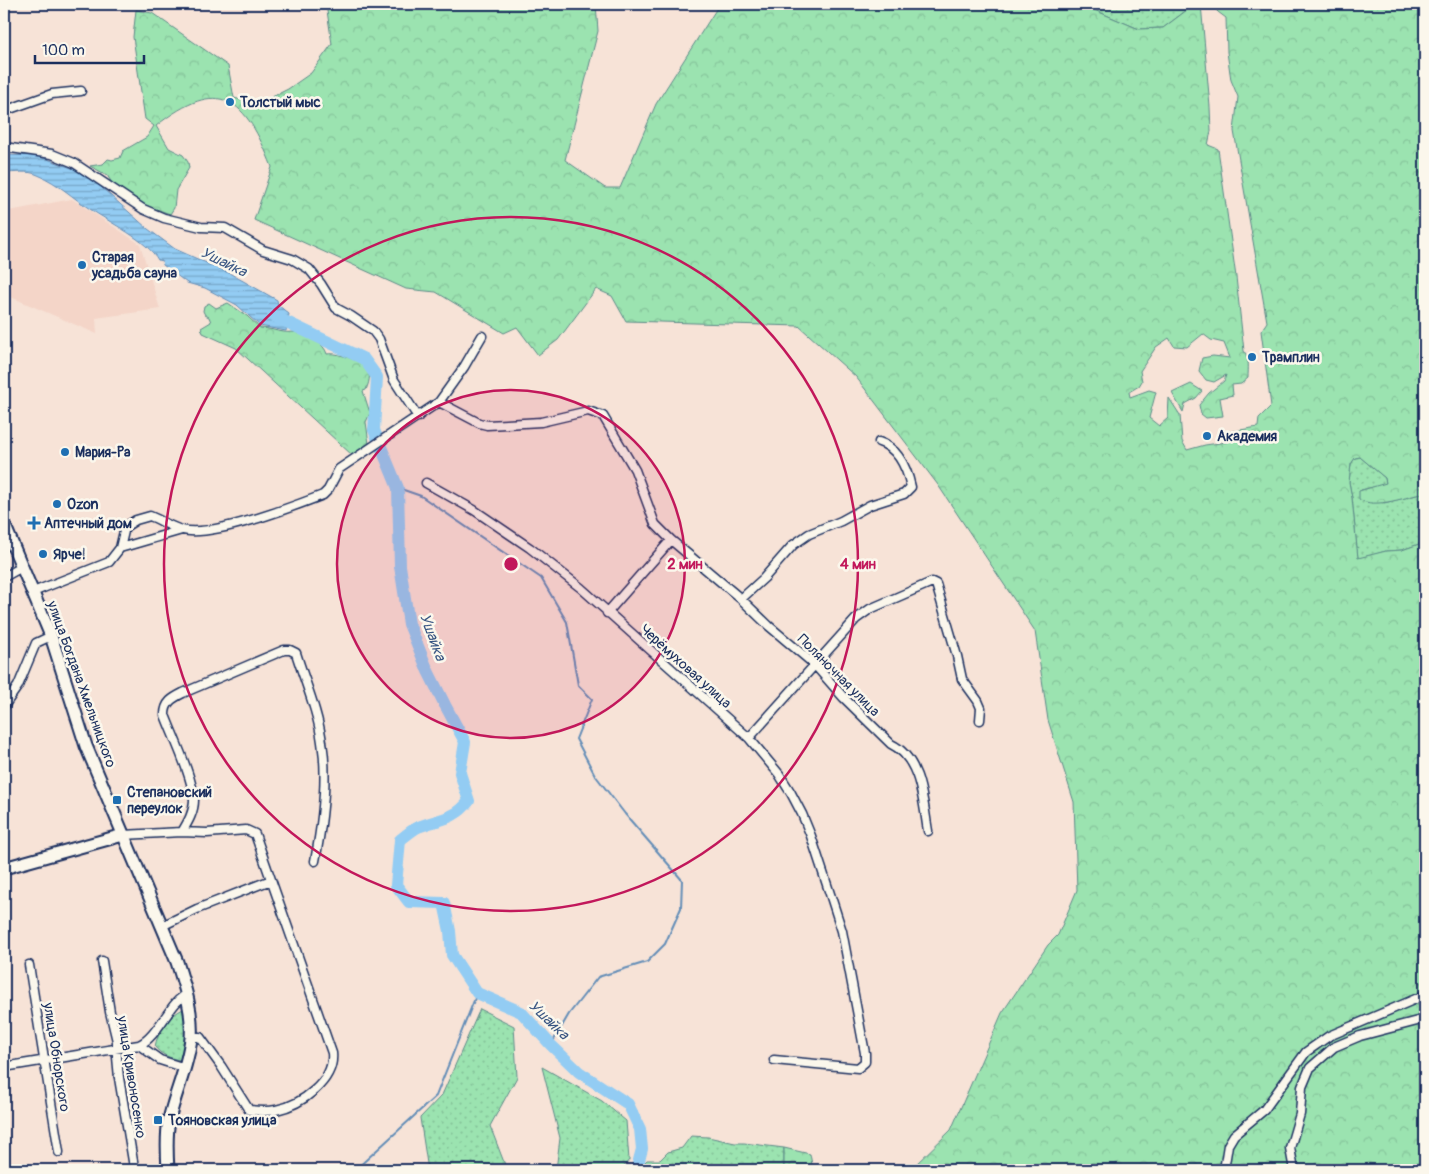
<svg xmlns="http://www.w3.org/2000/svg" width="1429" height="1174" font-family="Pangolin,sans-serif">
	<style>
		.built { fill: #f4d5c8 }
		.grass { fill: url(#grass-dots); stroke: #5b8987 }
		.forest { fill: url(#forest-crowns); stroke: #5b8987 }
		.water { fill: url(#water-rules); stroke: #638db7 }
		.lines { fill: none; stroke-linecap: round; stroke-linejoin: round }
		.stream { stroke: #638db7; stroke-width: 2 }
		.river { stroke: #93ccf3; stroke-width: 12 }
		.street-casing { stroke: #1b2f5e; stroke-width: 11 }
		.secondary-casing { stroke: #1b2f5e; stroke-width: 15 }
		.street { stroke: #fbf7ec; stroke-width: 8 }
		.secondary { stroke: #fbf7ec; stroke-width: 11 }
		.ring { fill: none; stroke: #c2185b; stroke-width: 2.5 }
		.poi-dot { fill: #1f6fb2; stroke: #fbf7ec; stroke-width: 2 }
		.labels { text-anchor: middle; stroke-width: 5; stroke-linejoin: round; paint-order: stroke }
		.poi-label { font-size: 14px; font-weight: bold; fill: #1b2f5e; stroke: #fbf7ec; text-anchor: start }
		.street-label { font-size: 14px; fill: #1b2f5e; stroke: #fbf7ec }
		.water-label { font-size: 15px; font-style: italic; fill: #395683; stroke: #fbf7ec }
		.centre { fill: #c2185b; stroke: #fbf7ec; stroke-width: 2.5 }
		.ring-label { font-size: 15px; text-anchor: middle; font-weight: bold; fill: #c2185b; stroke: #fbf7ec; stroke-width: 5; stroke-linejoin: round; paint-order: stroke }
	</style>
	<defs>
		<pattern id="grass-dots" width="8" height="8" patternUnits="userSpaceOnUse" patternTransform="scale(1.25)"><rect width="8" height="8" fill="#9be3b0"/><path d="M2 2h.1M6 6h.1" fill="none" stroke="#85c39a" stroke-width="1.8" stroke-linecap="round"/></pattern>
		<pattern id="forest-crowns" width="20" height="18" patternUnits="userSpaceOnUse" patternTransform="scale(1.25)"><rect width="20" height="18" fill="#9be3b0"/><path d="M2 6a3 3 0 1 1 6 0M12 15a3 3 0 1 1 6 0" fill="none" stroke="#85c39a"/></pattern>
		<pattern id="water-rules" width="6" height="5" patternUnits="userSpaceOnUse" patternTransform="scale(1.25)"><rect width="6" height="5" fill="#93ccf3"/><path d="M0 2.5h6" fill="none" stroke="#77a6c8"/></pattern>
	</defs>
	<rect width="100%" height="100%" fill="#f7e3d7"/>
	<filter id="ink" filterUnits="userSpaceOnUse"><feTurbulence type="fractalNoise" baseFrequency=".02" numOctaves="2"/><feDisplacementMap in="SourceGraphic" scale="10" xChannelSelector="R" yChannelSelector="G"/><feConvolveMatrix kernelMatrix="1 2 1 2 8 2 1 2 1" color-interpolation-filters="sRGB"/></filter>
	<g filter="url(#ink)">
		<path class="built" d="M72 199 140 244 160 309 96 318 97 334 4 294V212Z"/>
		<path class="grass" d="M1080 4H1195L1163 28 1139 29Z
			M1360 457 1385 478 1386 484 1361 490 1384 503 1425 493V507L1423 509 1425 511V542L1402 550 1386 551 1358 559 1352 498 1349 482 1351 464 1355 458Z
			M183 1009 185 1011C186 1026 191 1047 181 1060 171 1059 160 1054 155 1047 157 1032 170 1015 183 1009Z
			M480 1009 514 1026 517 1077 490 1126 507 1170H428L420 1118 442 1095Z
			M542 1067 602 1101 626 1121 629 1160 621 1170H556L560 1138Z
			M691 1136 708 1137 735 1143H744L784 1148V1170H645L642 1165 647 1160H660L668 1152 682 1148Z"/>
		<path class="forest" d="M326 4H596L598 31 565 160 605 188H620L656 104 717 8V4H1080L1139 29 1163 28 1195 4H1201L1210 107 1211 131 1208 145 1218 149 1236 277 1244 351C1250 360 1248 368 1248 378L1241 384 1232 385 1233 395 1220 398 1223 416 1206 418 1201 414 1199 405 1209 393 1224 381 1226 375 1214 382 1206 380 1199 371 1202 358 1213 356 1230 358 1224 343 1211 340 1203 334 1187 347 1174 346 1169 338 1156 347 1140 371 1142 381 1139 386 1129 392 1130 397 1149 390 1156 392 1149 418 1159 426 1168 418 1169 398 1180 415 1182 441 1187 450 1205 445 1227 442 1228 432 1258 427 1259 418 1271 406 1261 331 1267 322 1234 131 1238 97 1231 80 1227 52 1226 18 1218 12 1210 4H1425V493C1408 496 1375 510 1359 499V491L1386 483 1385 478 1360 457 1355 458 1351 464 1349 482 1352 498 1358 558 1386 551 1402 550 1425 542V1170H910L951 1130 1002 1013 1048 945 1058 935 1077 890 1074 802 1048 720 1035 631 938 485 856 377 799 326 626 321 612 296 596 289 558 340 538 355 517 327 504 333 436 292 406 289 254 220 272 167C245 98 220 75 156 126L169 148 183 155 188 162 189 168 176 190 174 208 170 214 145 205 112 183 107 175 90 166 103 164 108 159 112 160 120 158 123 151 147 137 154 126 145 119 133 37 136 10 152 13 228 66 234 98 249 102 266 100 288 89 311 73 332 44Z
			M209 303 216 308 228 303 247 316 260 328C269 328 275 331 284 332 289 333 295 331 299 333 310 337 324 343 327 354 334 353 340 355 347 357 365 364 375 369 366 390L363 391 370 413 366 422 369 444 352 455 236 348 203 333 201 328 211 322 209 317 205 315 203 311 204 306Z
			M1191 384 1202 391 1196 398 1185 404 1183 412 1172 393Z
			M784 1148 810 1154 813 1170H784Z"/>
		<path class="water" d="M4 155 39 156 77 170 92 179 148 229 175 249 229 273 277 300 278 305 289 314 286 331 260 326 237 305 205 288 187 283 163 265 162 261 158 260C148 241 109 222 90 209 73 198 58 183 38 175 28 170 15 173 4 173Z"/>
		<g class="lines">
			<path class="stream" d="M398 488 421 496 541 578 567 622 578 685 592 699 576 739 595 775 625 814 682 880 681 908 665 944 647 962 598 977 569 1014 551 1045
				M355 1170 436 1096 477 993"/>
			<path class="river" d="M274 316 364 359 377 377 374 430 398 488 400 566 409 624 428 671 445 705 465 742 460 773 469 801C454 821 436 819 416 828 411 831 405 836 400 840L396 885 409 902 444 903 450 931 452 955 477 993 521 1012 551 1045 579 1072 628 1104 640 1129 642 1149 638 1164 641 1170"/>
			<defs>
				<path id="street" d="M4 111 52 94 81 91
					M4 147 52 154 74 163 143 209 164 218 201 227 225 228 263 250 292 259 309 269 321 284 336 308 351 316 373 331 379 339 394 380 418 417
					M439 402 479 423 487 425 541 422 588 411 603 416 635 470 655 524 671 540 741 599 769 626 815 665 844 698 891 744C921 758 923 802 928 831
					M426 483 474 510 530 548 581 588 749 738 779 774 791 793 802 814 811 836 832 900 842 931 865 1053V1062L858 1068 774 1060
					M120 548 182 530
					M4 577 22 567
					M33 592 109 562 120 548 125 527 136 520 150 516C160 520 171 527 182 530 212 538 292 507 323 495L328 490 339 469 439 402 464 367 482 336
					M741 599 764 578 793 545 809 534 841 521 870 505 904 494 911 487C907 469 898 448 879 442
					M607 613 671 540
					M4 706 18 686 36 643 51 636
					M749 738 856 619 870 609 932 582 936 584 957 656 962 679 978 701 981 708 980 720
					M182 832C188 822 194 812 194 800 193 778 173 736 165 715 165 702 173 698 183 693L284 650H290L296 653C305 682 318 712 322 742 328 778 322 825 315 861
					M123 835 182 832 207 833 246 830 255 834 332 1053C335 1081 301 1105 276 1110 267 1112 258 1111 249 1110L221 1066 200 1037H191
					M162 926 197 909 271 880
					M102 961 110 1012 117 1041V1057L119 1078 134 1167
					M29 965 59 1152
					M139 1045 160 1060 185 1068
					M4 1067 139 1045C159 1036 171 999 187 995
					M1224 1170 1228 1145 1234 1135 1264 1110 1306 1052 1329 1036 1425 995
					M1294 1170 1290 1148 1300 1114 1302 1087 1310 1068 1334 1047 1360 1036 1425 1019"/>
				<path id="secondary" d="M4 524 51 636 86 746 177 962C185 987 193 1012 191 1038 188 1067 175 1092 169 1120 166 1136 167 1154 168 1170
					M4 868 123 835"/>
			</defs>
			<use href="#street" class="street-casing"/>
			<use href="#secondary" class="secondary-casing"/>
			<use href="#street" class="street"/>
			<use href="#secondary" class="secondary"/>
		</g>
	</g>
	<circle cx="511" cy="564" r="174" fill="#c2185b" fill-opacity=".12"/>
	<g class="ring">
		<circle cx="511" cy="564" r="174"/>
		<circle cx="511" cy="564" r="347"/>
	</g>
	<g class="poi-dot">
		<circle cx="230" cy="102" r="5"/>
		<circle cx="82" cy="265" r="5"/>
		<circle cx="1252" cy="357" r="5"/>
		<circle cx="1207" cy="436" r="5"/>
		<circle cx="65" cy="452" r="5"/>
		<circle cx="57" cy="504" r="5"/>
		<path d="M31.5 515.5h5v5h5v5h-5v5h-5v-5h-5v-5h5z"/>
		<circle cx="43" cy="554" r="5"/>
		<rect x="112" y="795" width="10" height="10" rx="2.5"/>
		<rect x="153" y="1115" width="10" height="10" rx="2.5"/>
	</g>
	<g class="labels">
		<g class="poi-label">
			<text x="240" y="107">Толстый мыс</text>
			<text x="92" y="262">Старая<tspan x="92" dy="16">усадьба сауна</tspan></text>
			<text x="1262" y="362">Трамплин</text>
			<text x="1217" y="441">Академия</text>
			<text x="75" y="457">Мария-Ра</text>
			<text x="67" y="509">Ozon</text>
			<text x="44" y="528">Аптечный дом</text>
			<text x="53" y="559">Ярче!</text>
			<text x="127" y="797">Степановский<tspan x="127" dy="16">переулок</tspan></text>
			<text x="168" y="1125">Тояновская улица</text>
		</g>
		<g class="street-label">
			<text transform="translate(686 666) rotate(42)" y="5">Черёмуховая улица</text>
			<text transform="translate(839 675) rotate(45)" y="5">Поляночная улица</text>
			<text transform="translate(82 684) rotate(70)" y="5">улица Богдана Хмельницкого</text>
			<text transform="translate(57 1057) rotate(81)" y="5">улица Обнорского</text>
			<text transform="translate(132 1077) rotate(81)" y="5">улица Кривоносенко</text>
		</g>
		<g class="water-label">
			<text transform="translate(224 262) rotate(26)" y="5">Ушайка</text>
			<text transform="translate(433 637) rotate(70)" y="5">Ушайка</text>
			<text transform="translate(549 1020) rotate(44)" y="5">Ушайка</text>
		</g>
	</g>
	<circle cx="511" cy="564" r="8" class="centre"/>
	<g class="ring-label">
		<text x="685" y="569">2 мин</text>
		<text x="858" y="569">4 мин</text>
	</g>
	<rect width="1429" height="1174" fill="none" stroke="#fbf7ec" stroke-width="20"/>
	<rect x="10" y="10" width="1409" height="1154" fill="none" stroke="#1b2f5e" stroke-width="2" filter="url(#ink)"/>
	<path d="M35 55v8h109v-8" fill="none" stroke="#1b2f5e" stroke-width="2.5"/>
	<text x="42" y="55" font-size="15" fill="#1b2f5e" stroke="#fbf7ec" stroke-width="4" paint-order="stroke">100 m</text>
</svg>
